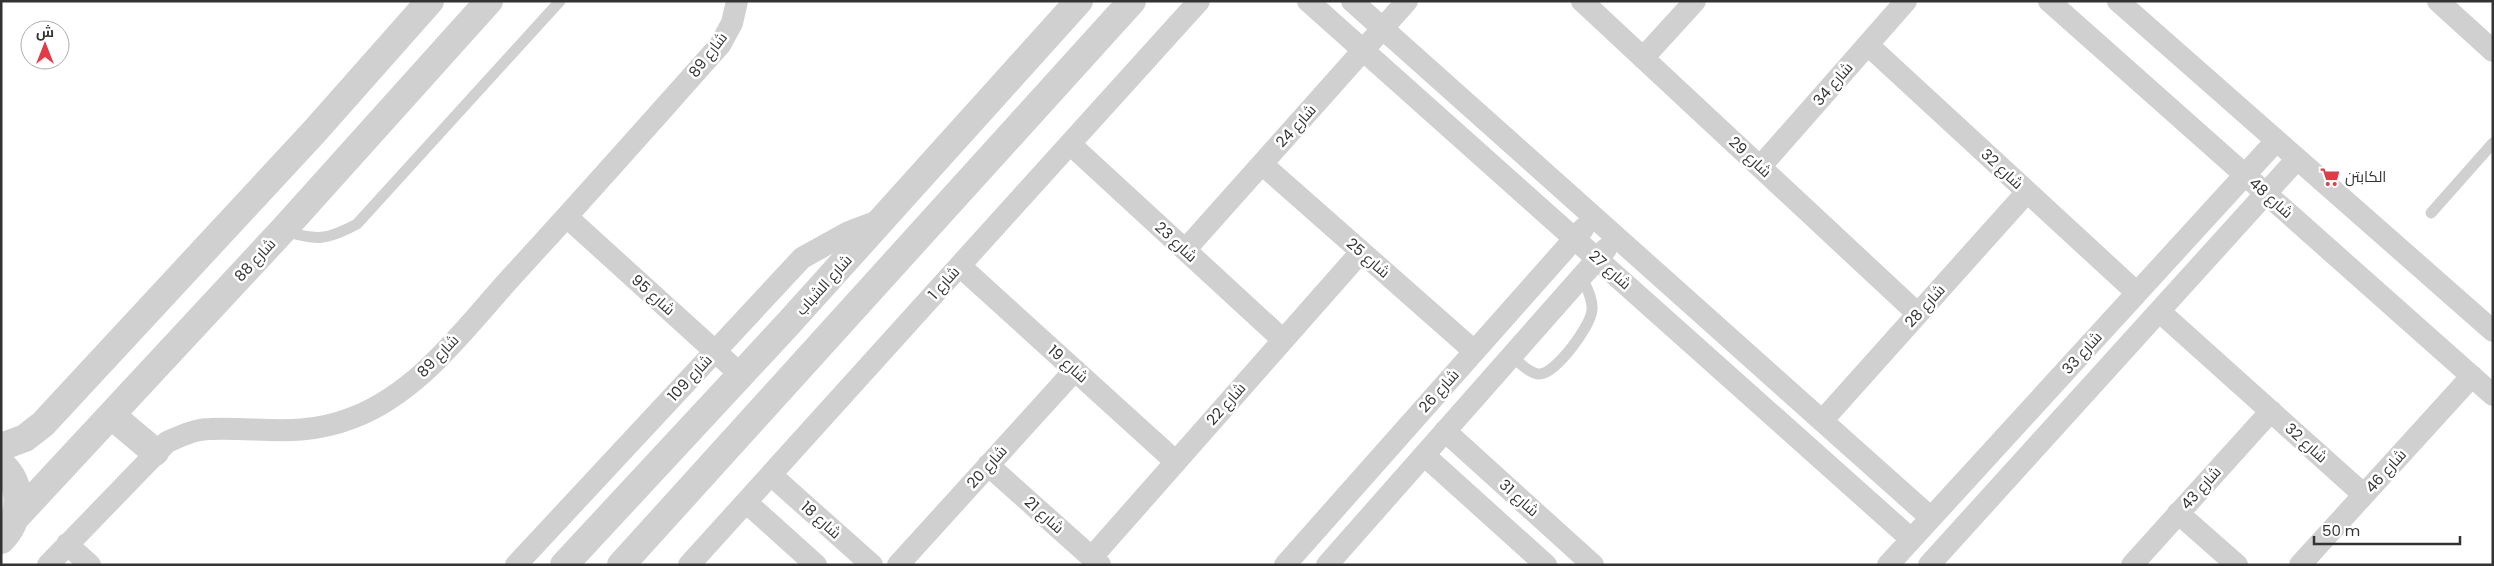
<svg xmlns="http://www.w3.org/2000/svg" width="2494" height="566" font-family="Poppins,Cairo,sans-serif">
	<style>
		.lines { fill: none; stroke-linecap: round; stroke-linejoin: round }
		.service { stroke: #d0d0d0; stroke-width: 11 }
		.minor { stroke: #d0d0d0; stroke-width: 22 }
		.tertiary { stroke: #d0d0d0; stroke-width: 28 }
		.labels { text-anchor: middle; stroke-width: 5; stroke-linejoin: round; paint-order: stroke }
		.street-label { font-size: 15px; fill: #333; stroke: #fff }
		.poi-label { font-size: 15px; fill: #333; stroke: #fff; text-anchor: start }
	</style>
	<rect width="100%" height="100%" fill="#fff"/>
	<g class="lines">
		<path class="service" d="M2431 213 2493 143
			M285 231C317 241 327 240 357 224L560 1
			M1511 356C1519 362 1531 375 1540 374 1556 373 1591 326 1592 310 1593 298 1586 287 1582 277"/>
		<path class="minor" d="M1308 1 1911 539
			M1352 1 1931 518
			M1582 1 1918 314
			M2049 1 2493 395
			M2118 1 2493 331
			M2438 1 2493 51
			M1868 45 2137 293
			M1643 58 1695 1
			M1070 144 1283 340
			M1262 164 1474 351
			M1760 167 1906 1
			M567 217 740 374
			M1185 250 1407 1
			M960 266 1176 462
			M2159 311 2364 495
			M1822 421 2027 192
			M1445 431 1593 565
			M1424 455 1546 565
			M988 465 1100 565
			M771 475 872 565
			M746 502 816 565
			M2178 513 2237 565
			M67 544 90 565
			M1092 557 1361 252
			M48 565 167 442C181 436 195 429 210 429 262 427 300 438 352 418 421 392 467 325 516 272 585 197 652 121 720 45L732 23 737 1
			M516 565 802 258 849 232 883 219
			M689 565 1199 1
			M898 565 1075 370
			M1285 565 1583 229
			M1327 565 1606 249
			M1888 565 2276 141
			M1929 565 2297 159
			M2132 565 2271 411
			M2300 565 2472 376"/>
		<path class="tertiary" d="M111 415 155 452
			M1 447 25 438 43 424 314 132 430 1
			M1 464C24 484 22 519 1 540
			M17 516 283 230 489 1
			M564 565 787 325 1079 1
			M621 565 1132 1"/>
	</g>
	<defs>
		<symbol id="supermarket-bare" viewBox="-9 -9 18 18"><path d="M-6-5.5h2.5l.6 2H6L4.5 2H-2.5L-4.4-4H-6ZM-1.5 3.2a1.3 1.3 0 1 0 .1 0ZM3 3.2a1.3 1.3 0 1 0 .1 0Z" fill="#e63946" stroke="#fff" stroke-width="2.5" paint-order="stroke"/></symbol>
	</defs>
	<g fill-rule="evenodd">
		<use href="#supermarket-bare" x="2316" y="163" width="28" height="28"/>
	</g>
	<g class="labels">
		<g class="street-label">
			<text transform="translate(708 55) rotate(-52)" y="5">شارع 89</text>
			<text transform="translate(1833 84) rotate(-49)" y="5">شارع 34</text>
			<text transform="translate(1296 126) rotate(-48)" y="5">شارع 24</text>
			<text transform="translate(1750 157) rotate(43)" y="5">شارع 29</text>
			<text transform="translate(2002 169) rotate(43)" y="5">شارع 32</text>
			<text transform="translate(2271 198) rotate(42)" y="5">شارع 48</text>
			<text transform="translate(1176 242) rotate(43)" y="5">شارع 23</text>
			<text transform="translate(1368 258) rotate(41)" y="5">شارع 25</text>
			<text transform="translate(255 260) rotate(-47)" y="5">شارع 88</text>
			<text transform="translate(1610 270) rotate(42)" y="5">شارع 27</text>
			<text transform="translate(944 283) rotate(-48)" y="5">شارع 1</text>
			<text transform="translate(824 285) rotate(-48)" y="5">شارع الشباب</text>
			<text transform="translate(653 295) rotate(42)" y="5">شارع 95</text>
			<text transform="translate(1925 306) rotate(-48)" y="5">شارع 28</text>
			<text transform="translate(2082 353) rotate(-48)" y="5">شارع 33</text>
			<text transform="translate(438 356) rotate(-46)" y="5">شارع 89</text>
			<text transform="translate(1068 364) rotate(42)" y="5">شارع 19</text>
			<text transform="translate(690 378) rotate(-47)" y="5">شارع 109</text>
			<text transform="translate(1439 391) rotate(-48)" y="5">شارع 26</text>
			<text transform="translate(1226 404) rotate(-49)" y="5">شارع 22</text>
			<text transform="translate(2306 443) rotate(42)" y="5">شارع 32</text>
			<text transform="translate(987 467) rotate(-48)" y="5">شارع 20</text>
			<text transform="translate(2386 471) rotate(-48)" y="5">شارع 46</text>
			<text transform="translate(2201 488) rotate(-48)" y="5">شارع 43</text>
			<text transform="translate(1519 498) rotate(42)" y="5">شارع 31</text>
			<text transform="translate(1044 515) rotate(42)" y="5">شارع 21</text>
			<text transform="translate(821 520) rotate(42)" y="5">شارع 18</text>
		</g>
		<g class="poi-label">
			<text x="2345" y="182">الكابتن</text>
		</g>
	</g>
	<rect width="2494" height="566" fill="none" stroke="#333333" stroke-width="5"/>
	<g transform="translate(45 45)"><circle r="24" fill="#ffffff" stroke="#adadad"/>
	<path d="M0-4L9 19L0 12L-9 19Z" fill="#e63946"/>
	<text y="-8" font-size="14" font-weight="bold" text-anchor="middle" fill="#333333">ش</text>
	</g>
	<path d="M2314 536v8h146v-8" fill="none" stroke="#333333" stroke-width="2.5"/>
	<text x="2322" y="536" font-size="15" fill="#333333" stroke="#ffffff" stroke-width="4" paint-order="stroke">50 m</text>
</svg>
